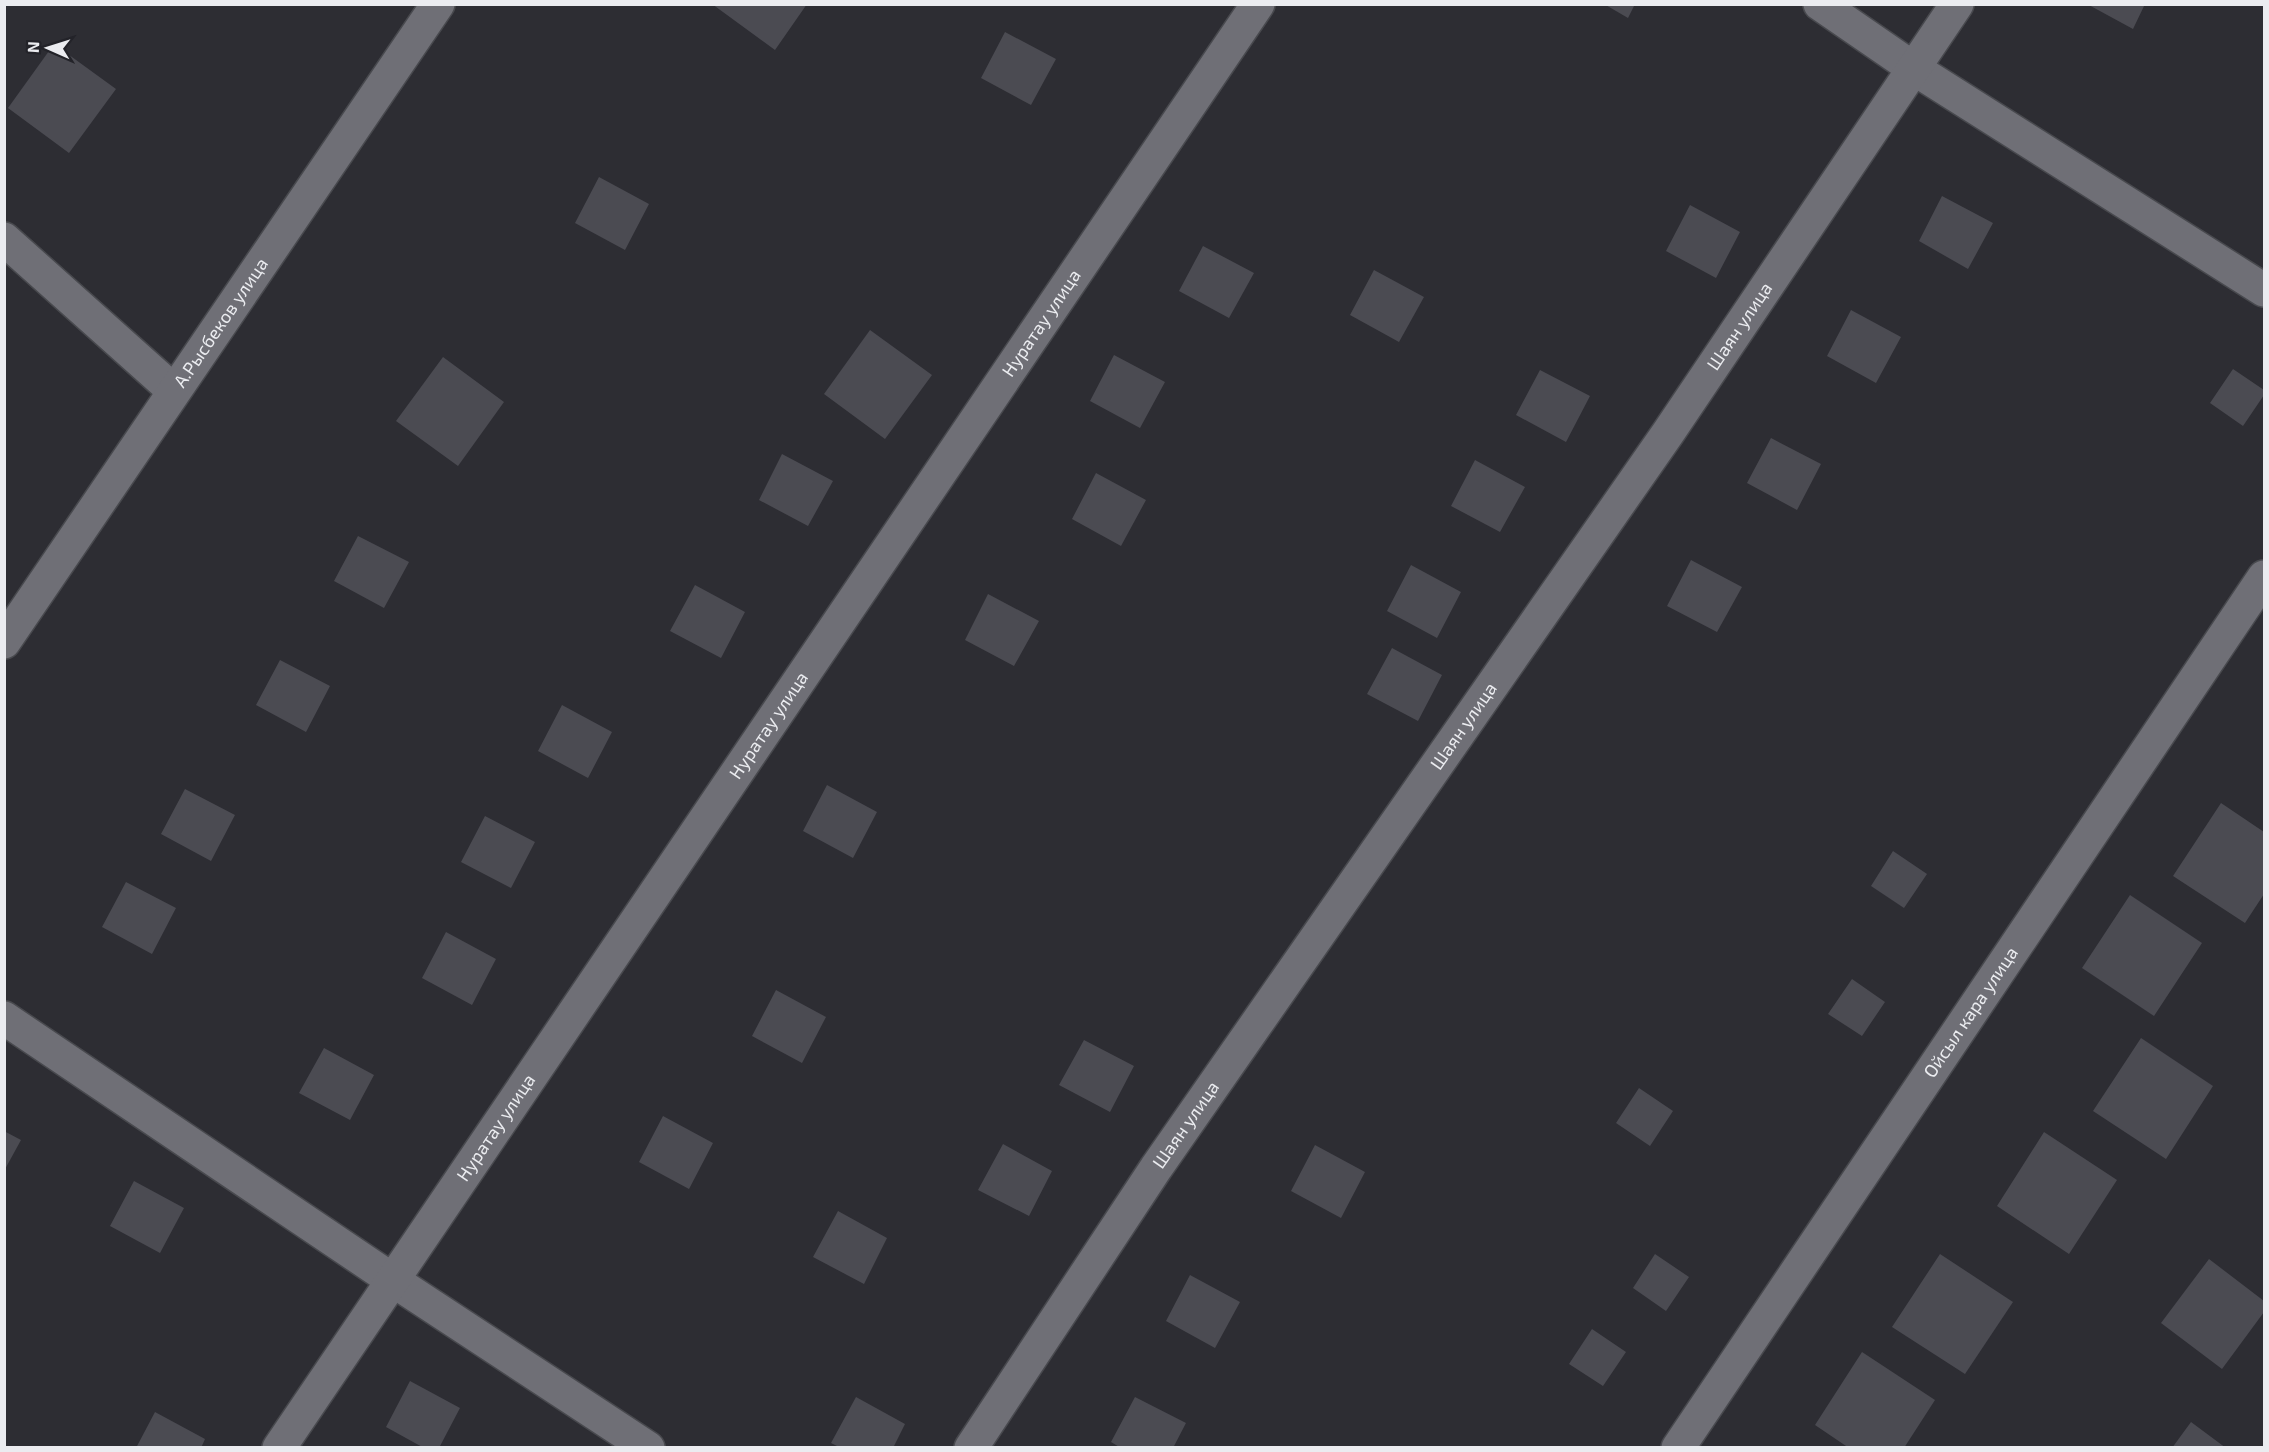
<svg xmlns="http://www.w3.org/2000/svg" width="2269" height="1452" font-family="'Exo 2',sans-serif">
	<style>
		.building { fill: #4b4b52 }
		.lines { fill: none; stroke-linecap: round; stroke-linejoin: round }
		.minor-casing { stroke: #48494e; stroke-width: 36 }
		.minor { stroke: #6f6f76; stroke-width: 33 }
		.labels { text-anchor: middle; stroke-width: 4.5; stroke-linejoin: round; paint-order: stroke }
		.street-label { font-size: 18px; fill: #ebecf0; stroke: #232329 }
	</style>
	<rect width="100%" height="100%" fill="#2d2d33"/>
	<path class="building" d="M712 4H807L775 50Z
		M1604 4H1635L1628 18Z
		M2087 4H2145L2133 29Z
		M1005 32 1056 59 1031 105 981 78Z
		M54 44 116 89 69 153 8 108Z
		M599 177 649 204 625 250 575 223Z
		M1942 196 1993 223 1968 269 1919 241Z
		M1690 205 1740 232 1716 278 1666 251Z
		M1203 246 1254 273 1229 318 1179 291Z
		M1374 270 1424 297 1399 342 1350 315Z
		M1851 310 1901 337 1876 383 1827 356Z
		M870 330 932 375 885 439 824 394Z
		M1114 355 1165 382 1140 428 1090 401Z
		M443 357 504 402 458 466 396 421Z
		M2233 369 2264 390V395L2243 426 2210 403Z
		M1540 370 1590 396 1566 442 1516 415Z
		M1771 438 1821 464 1797 510 1747 483Z
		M782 454 833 481 808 526 759 500Z
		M1475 460 1525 487 1500 532 1451 506Z
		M1096 473 1146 500 1121 546 1072 519Z
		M358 536 409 562 384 608 334 581Z
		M1691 560 1742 587 1717 632 1667 606Z
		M1411 565 1461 592 1437 638 1387 611Z
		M695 585 745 612 721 658 670 631Z
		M988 594 1039 621 1014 666 965 640Z
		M1392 648 1442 675 1418 721 1367 694Z
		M280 660 330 686 306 732 256 705Z
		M562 705 612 732 588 778 538 751Z
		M827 785 877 812 853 858 803 831Z
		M185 789 235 815 211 861 161 834Z
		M2221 803 2264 832V894L2245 923 2173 876Z
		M485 816 535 842 511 888 461 862Z
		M1893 851 1927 874 1904 908 1871 886Z
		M126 882 176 908 152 954 102 927Z
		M2130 895 2202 943 2154 1016 2082 968Z
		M446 932 496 959 472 1005 422 978Z
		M1852 979 1885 1002 1862 1036 1828 1014Z
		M776 990 826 1017 802 1063 752 1036Z
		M2141 1038 2213 1086 2166 1159 2093 1111Z
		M1084 1040 1134 1066 1110 1112 1059 1085Z
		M324 1048 374 1075 350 1120 299 1093Z
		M1639 1088 1673 1111 1650 1146 1616 1123Z
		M663 1116 713 1143 689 1189 639 1162Z
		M4 1131 21 1140 4 1171Z
		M2044 1132 2117 1180 2069 1254 1997 1206Z
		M1003 1144 1052 1171 1029 1216 978 1190Z
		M1315 1145 1365 1172 1341 1218 1291 1191Z
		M134 1181 184 1208 160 1253 110 1226Z
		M838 1211 887 1238 864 1284 813 1257Z
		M1655 1254 1689 1277 1666 1311 1633 1288Z
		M1940 1254 2013 1302 1965 1374 1892 1327Z
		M2209 1259 2264 1301V1312L2222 1369 2161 1323Z
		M1190 1275 1240 1302 1215 1348 1166 1321Z
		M1592 1329 1626 1352 1603 1386 1569 1364Z
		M1862 1352 1935 1400 1904 1448H1849L1815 1425Z
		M410 1381 460 1408 439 1448H424L386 1427Z
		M856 1397 905 1424 893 1448H841L831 1443Z
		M1135 1397 1186 1423 1173 1448H1121L1111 1442Z
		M155 1412 205 1439 201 1448H136Z
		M2191 1422 2226 1448H2172Z"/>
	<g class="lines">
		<defs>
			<g id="minor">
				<path d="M1820 4 1913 68 2264 290"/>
				<path d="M4 239 174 391"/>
				<path id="s1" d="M4 642 438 4"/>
				<path d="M4 1018 394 1281 648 1448"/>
				<path id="s2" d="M279 1448 1258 4"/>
				<path id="s3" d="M971 1448 1156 1168 1668 433 1957 4"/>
				<path id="s4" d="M1678 1448 2264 577"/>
			</g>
		</defs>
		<use href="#minor" class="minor-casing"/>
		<use href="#minor" class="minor"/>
	</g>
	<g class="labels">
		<g class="street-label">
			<text dy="6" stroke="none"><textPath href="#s1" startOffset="386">А.Рысбеков улица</textPath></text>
			<text dy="6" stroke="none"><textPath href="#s2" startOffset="1359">Нуратау улица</textPath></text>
			<text dy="6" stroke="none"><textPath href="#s3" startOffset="1360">Шаян улица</textPath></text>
			<text dy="6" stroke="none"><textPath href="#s2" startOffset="873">Нуратау улица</textPath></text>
			<text dy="6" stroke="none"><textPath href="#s3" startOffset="874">Шаян улица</textPath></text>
			<text dy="6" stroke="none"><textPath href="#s4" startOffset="525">Ойсыл кара улица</textPath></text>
			<text dy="6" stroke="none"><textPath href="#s3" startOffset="388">Шаян улица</textPath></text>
			<text dy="6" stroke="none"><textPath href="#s2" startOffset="387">Нуратау улица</textPath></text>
		</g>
	</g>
	<rect width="2269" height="1452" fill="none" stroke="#ebecf0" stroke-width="12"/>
	<g transform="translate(48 48) rotate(273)" stroke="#232329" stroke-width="4.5" paint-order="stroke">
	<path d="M0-4.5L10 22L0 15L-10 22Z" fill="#ebecf0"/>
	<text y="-9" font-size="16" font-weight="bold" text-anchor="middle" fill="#ebecf0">N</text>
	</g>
</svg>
